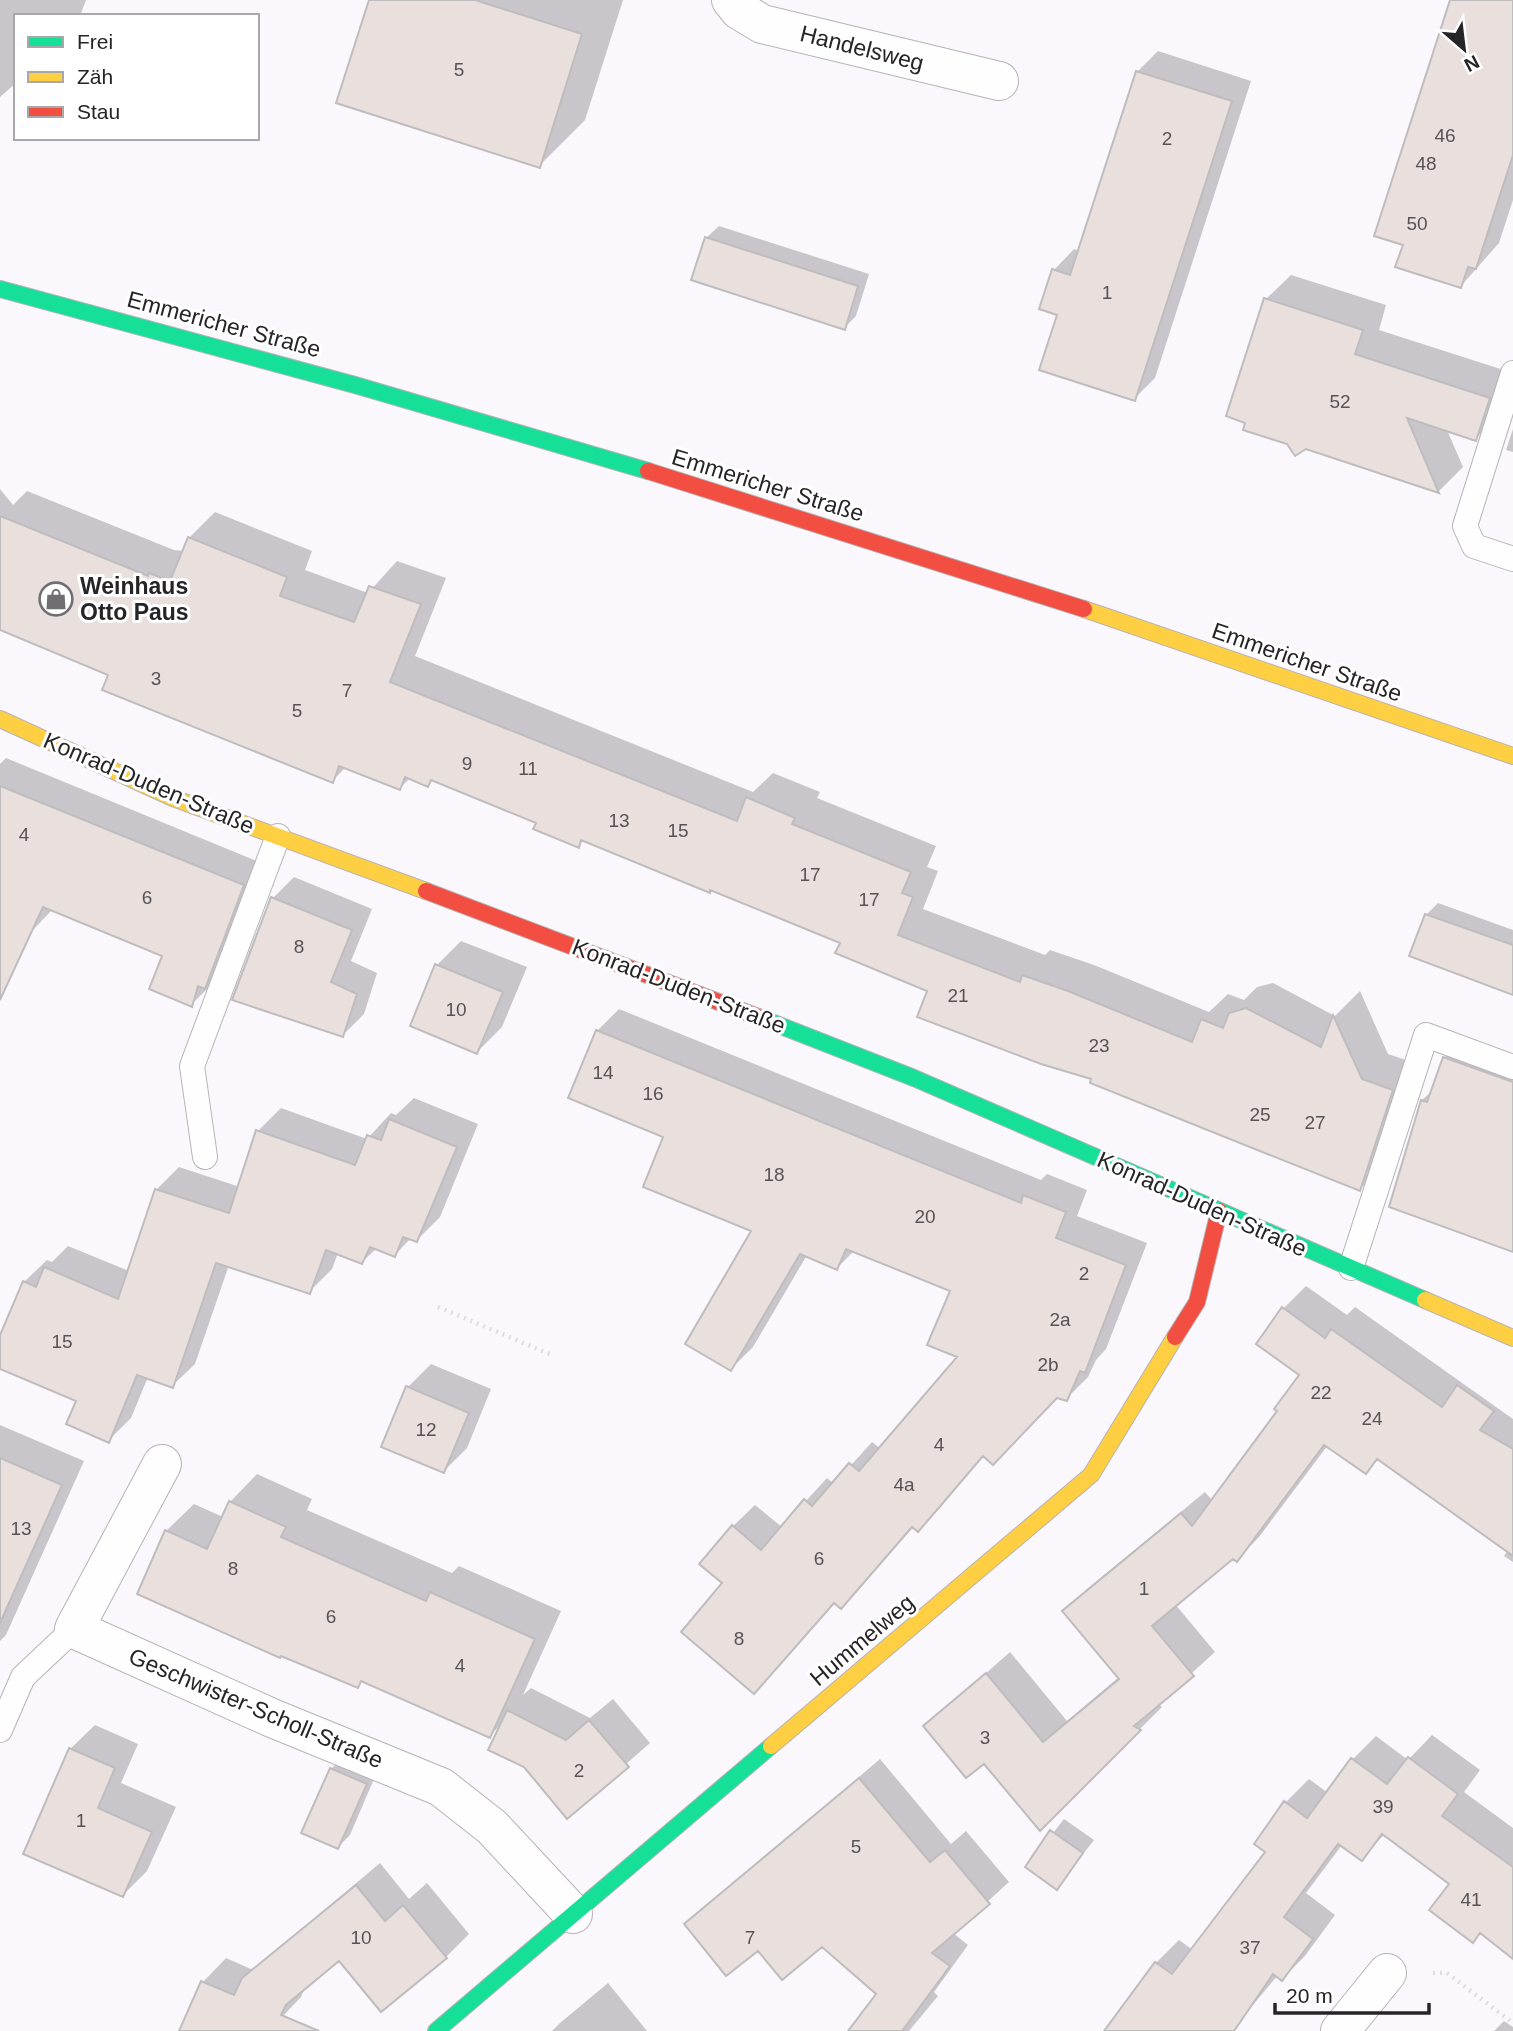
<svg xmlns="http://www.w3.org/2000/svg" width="1513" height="2031" font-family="Arial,sans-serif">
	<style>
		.shadow { fill: #0003 }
		.building { fill: #e9e0de; stroke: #bebcbd; stroke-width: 2 }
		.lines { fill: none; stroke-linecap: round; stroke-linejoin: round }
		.lane-casing { stroke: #b5b3b7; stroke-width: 26 }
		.street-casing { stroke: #b5b3b7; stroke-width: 40 }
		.fast-casing { stroke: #b5b3b7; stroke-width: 18 }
		.slow-casing { stroke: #b5b3b7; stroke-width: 18 }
		.jam-casing { stroke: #b5b3b7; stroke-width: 18 }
		.path { stroke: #dedede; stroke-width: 4.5; stroke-dasharray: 2 5; stroke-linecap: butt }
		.lane { stroke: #fefeff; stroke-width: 24 }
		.street { stroke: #fefeff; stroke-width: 38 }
		.fast { stroke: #16e098; stroke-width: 16 }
		.slow { stroke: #ffcf43; stroke-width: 16 }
		.jam { stroke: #f24e42; stroke-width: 16 }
		.labels { text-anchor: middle; stroke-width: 6; stroke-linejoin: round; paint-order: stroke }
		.number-label { font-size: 19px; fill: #575355 }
		.street-label { font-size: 23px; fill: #262427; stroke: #fff }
		.poi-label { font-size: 23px; font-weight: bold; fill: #262427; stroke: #fff; text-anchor: start }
	</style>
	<rect width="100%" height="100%" fill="#fbf8fd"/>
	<path class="shadow" d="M0 0H86L80 16H16V83L0 97Z
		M371 0H623L585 120 539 166Z
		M1453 0H1513V200L1499 243 1461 286 1405 244Z
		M1158 51 1251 81 1155 378 1134 399 1054 270 1074 249 1080 251 1137 72Z
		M719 226 869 274 856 316 844 328 706 238Z
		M1291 275 1386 305 1379 330 1513 373 1500 415 1475 439 1447 430 1463 467 1439 491 1305 448 1266 299Z
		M1513 429V452L1506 450Z
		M0 489 13 505 27 491 174 550 184 551 189 538 215 512 312 551 305 570 368 593 397 561 446 578 415 656 753 792 773 773 820 792 817 798 936 846 927 867 938 871 923 909 1045 955 1050 950 1094 965 1209 1012 1228 994 1244 1000 1257 987 1273 983 1335 1016 1360 991 1388 1054 1418 1064 1386 1163 1360 1189 1094 1077 842 942 584 840 578 846 538 822 434 779 428 785 410 778 400 788 346 767 332 781 110 674 0 629Z
		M6 758 264 864 213 983 191 1005 164 955 53 909 31 932 0 919V764Z
		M294 877 372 909 351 961 377 973 364 1014 343 1035 273 898Z
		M1438 903 1513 930V993L1426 915Z
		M461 941 527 967 502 1027 477 1052 437 965Z
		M619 1009 1041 1180 1047 1174 1087 1190 1077 1216 1147 1243 1106 1349 1096 1360 1088 1377 1066 1399 1057 1396 984 1455 940 1508 918 1530 914 1526 841 1607 835 1602 724 1583 733 1526 755 1505 782 1527 827 1478 834 1484 872 1442 881 1449 960 1357 952 1290 855 1250 837 1268 807 1255 753 1347 731 1369 754 1230 665 1136 597 1031Z
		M1463 1040 1513 1057V1250L1422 1100 1433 1090 1444 1058Z
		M414 1098 478 1124 440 1217 417 1240 411 1238 395 1255 377 1248 362 1262 338 1253 332 1269 309 1292 229 1265 195 1364 172 1386 148 1377 131 1418 109 1440 78 1400 0 1345 24 1282 47 1260 52 1262 68 1246 129 1271 156 1190 179 1167 240 1187 258 1131 281 1108 367 1139 391 1113 396 1115Z
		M1306 1286 1347 1315 1355 1307 1513 1419V1562L1504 1556 1508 1550 1380 1458 1366 1472 1328 1445 1259 1537 1237 1560 1233 1556 1175 1604 1215 1652 1158 1704 1162 1707 1040 1829 984 1761 926 1726 1010 1652 1067 1721 1119 1677 1064 1611 1087 1589 1205 1492 1213 1501 1279 1411 1301 1374 1258 1344 1284 1308Z
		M431 1364 491 1389 467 1448 444 1471 408 1387Z
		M0 1425 84 1461 6 1635 0 1641Z
		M257 1474 312 1499 307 1510 452 1573 459 1566 561 1611 523 1695 531 1688 590 1718 613 1699 650 1743 567 1816 501 1724 490 1736 364 1680 358 1686 166 1531 194 1504 223 1517 230 1502Z
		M95 1725 138 1744 121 1783 176 1807 147 1871 123 1895 70 1749Z
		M1432 1735 1480 1770 1464 1792 1513 1828V1941L1481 1932 1472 1941 1451 1884 1385 1834 1361 1858 1342 1845 1306 1893 1335 1915 1305 1956 1282 1979 1278 1975 1231 2031H1106L1156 1963 1179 1940 1193 1950 1267 1851 1286 1802 1309 1779 1328 1793 1353 1759 1376 1736 1408 1760Z
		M343 1757 377 1772 350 1835 338 1847 331 1769Z
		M880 1759 951 1844 966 1831 1009 1882 953 1933 968 1945 934 1992 938 1996 909 2031H874L879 1994 822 1945 758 1948 687 1924Z
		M1064 1819 1094 1840 1057 1888 1027 1866Z
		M380 1863 409 1899 427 1883 469 1934 446 1957 339 1958 305 1986 301 1997 269 2031H181L203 1982 226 1958 253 1970Z
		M608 1983 647 2031H552L560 2023Z
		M1504 2021 1513 2027V2031H1494Z"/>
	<path class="building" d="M369 0H475L582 34 540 168 336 103Z
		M1450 0H1513V155L1476 269 1468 267 1461 288 1395 267 1403 245 1374 236Z
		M1136 71 1232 101 1135 401 1039 370 1057 315 1039 309 1052 269 1070 275Z
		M705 237 858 286 845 330 691 280Z
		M1264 298 1363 330 1355 354 1490 398 1476 441 1407 418 1439 493 1306 449 1295 456 1287 444 1243 430 1245 423 1226 416Z
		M0 516 148 576 149 573 170 581 188 537 287 577 280 596 354 622 369 586 421 604 390 682 737 821 746 797 795 818 792 824 911 872 902 893 913 897 898 935 1020 982 1022 975 1068 991 1192 1042 1201 1019 1223 1028 1229 1013 1246 1008 1321 1047 1333 1015 1362 1079 1393 1090 1360 1191 1090 1083 1091 1079 1041 1064 917 1017 927 991 835 953 840 943 710 890V893L581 840 579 848 533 829 536 823 431 780 428 787 405 777 400 790 339 766 333 783 102 690 108 675 0 630Z
		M0 786 244 885 205 989 198 986 192 1007 149 989 162 956 43 907 0 1000Z
		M271 897 352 930 331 982 357 994 343 1037 232 1000Z
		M1425 914 1513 945V995L1409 956Z
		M435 964 503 992 477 1054 410 1026Z
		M596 1030 1021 1203 1023 1195 1066 1212 1056 1238 1126 1265 1085 1373 1080 1371 1067 1401 1057 1398 993 1465 983 1456 918 1532 912 1527 841 1609 834 1603 754 1694 681 1632 722 1583 699 1564 732 1525 761 1550 804 1499 812 1506 849 1463 859 1471 957 1357 927 1345 950 1291 846 1249 837 1270 800 1254 731 1371 685 1344 751 1231 643 1187 663 1137 568 1098Z
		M1443 1057 1513 1082V1252L1389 1207 1421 1100 1427 1102Z
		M389 1119 457 1147 417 1242 403 1237 395 1257 370 1247 362 1264 326 1250 310 1294 216 1263 173 1388 137 1375 109 1443 66 1424 76 1401 0 1369V1335L23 1281 36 1287 44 1267 118 1299 155 1189 229 1213 256 1130 355 1165 367 1135 381 1140Z
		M1282 1307 1325 1338 1331 1329 1442 1407 1457 1385 1494 1411 1480 1430 1513 1449V1556L1377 1459 1366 1474 1324 1445 1237 1562 1233 1559 1152 1626 1194 1676 1134 1726 1141 1730 1040 1831 984 1764 966 1778 923 1726 986 1673 1043 1742 1119 1679 1062 1611 1181 1513 1192 1526 1277 1411 1274 1409 1299 1375 1256 1344Z
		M406 1386 469 1413 444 1473 381 1447Z
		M0 1458 62 1485 0 1623Z
		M229 1501 286 1527 281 1537 426 1601 430 1592 535 1639 490 1738 361 1681 358 1688 281 1656 280 1658 137 1594 165 1530 207 1549Z
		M507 1710 566 1740 589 1720 629 1767 567 1819 524 1767 488 1750Z
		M69 1748 115 1768 98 1808 152 1832 123 1897 23 1854Z
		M1408 1757 1458 1794 1442 1816 1513 1867V1959L1480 1933 1473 1943 1429 1910 1449 1884 1382 1834 1362 1861 1338 1844 1284 1917 1313 1939 1282 1981 1273 1974 1234 2031H1104L1155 1962 1172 1974 1265 1852 1254 1844 1284 1801 1307 1818 1351 1758 1387 1784Z
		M330 1768 367 1784 338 1849 301 1833Z
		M859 1778 930 1862 945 1850 990 1904 932 1953 950 1966 902 2031H848L876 1994 822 1947 782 1980 758 1951 726 1976 684 1924Z
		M1050 1830 1083 1853 1057 1890 1025 1867Z
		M356 1885 385 1921 403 1905 447 1958 381 2012 339 1961 286 2005 281 2015 319 2031H179L201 1981 234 1995 242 1978Z"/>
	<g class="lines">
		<defs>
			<path id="lane" d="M1513 373 1465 526 1474 546 1513 559
				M205 1157 192 1066 278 836
				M1351 1268 1426 1035 1513 1067
				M0 1730 23 1677 74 1629"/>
			<path id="street" d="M731 0 739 10 762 24 999 81
				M162 1464 74 1629 272 1718 441 1787 492 1827 573 1914
				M1340 2031 1387 1973"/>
			<path id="fast" d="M0 289 355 385 648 471
				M766 1020 914 1078 1425 1300
				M436 2031 771 1746"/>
			<path id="slow" d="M1084 609 1513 756
				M0 719 173 798 426 891
				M1425 1300 1513 1338
				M771 1746 1091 1475 1175 1337"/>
			<path id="jam" d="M648 471 1084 609
				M426 891 766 1020
				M1175 1337 1197 1302 1219 1211"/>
		</defs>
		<use href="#lane" class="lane-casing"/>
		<use href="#street" class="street-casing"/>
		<use href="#fast" class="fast-casing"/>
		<use href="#slow" class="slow-casing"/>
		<use href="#jam" class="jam-casing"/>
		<path class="path" d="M438 1307 552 1355
			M1433 1973H1447L1513 2023"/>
		<use href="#lane" class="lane"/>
		<use href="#street" class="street"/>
		<use href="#fast" class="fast"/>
		<use href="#slow" class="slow"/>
		<use href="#jam" class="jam"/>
	</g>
	<defs>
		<symbol id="shop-ring" viewBox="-11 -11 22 22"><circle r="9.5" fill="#fff" stroke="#716e72" stroke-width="1.5"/><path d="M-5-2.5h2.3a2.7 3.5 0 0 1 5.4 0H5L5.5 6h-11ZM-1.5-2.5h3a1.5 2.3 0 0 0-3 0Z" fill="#716e72"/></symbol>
	</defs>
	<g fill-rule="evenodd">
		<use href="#shop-ring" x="37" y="580" width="38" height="38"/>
	</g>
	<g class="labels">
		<g class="number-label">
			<text x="459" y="76">5</text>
			<text x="1445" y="142">46</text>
			<text x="1167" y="145">2</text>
			<text x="1426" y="170">48</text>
			<text x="1417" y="230">50</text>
			<text x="1107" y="299">1</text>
			<text x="1340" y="408">52</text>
			<text x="156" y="685">3</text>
			<text x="347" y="697">7</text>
			<text x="297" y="717">5</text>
			<text x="467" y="770">9</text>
			<text x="528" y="775">11</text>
			<text x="619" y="827">13</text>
			<text x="678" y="837">15</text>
			<text x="24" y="841">4</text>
			<text x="810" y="881">17</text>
			<text x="147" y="904">6</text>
			<text x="869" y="906">17</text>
			<text x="299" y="953">8</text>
			<text x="958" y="1002">21</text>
			<text x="456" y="1016">10</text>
			<text x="1099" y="1052">23</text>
			<text x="603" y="1079">14</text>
			<text x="653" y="1100">16</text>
			<text x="1260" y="1121">25</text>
			<text x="1315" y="1129">27</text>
			<text x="774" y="1181">18</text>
			<text x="925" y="1223">20</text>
			<text x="1084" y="1280">2</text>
			<text x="1060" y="1326">2a</text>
			<text x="62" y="1348">15</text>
			<text x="1048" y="1371">2b</text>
			<text x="1321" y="1399">22</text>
			<text x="1372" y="1425">24</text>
			<text x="426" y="1436">12</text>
			<text x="939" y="1451">4</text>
			<text x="904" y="1491">4a</text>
			<text x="21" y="1535">13</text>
			<text x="819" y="1565">6</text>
			<text x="233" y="1575">8</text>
			<text x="1144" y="1595">1</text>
			<text x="331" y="1623">6</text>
			<text x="739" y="1645">8</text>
			<text x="460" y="1672">4</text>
			<text x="985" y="1744">3</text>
			<text x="579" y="1777">2</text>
			<text x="1383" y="1813">39</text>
			<text x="81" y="1827">1</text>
			<text x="856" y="1853">5</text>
			<text x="1471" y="1906">41</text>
			<text x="361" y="1944">10</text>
			<text x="750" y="1944">7</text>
			<text x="1250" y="1954">37</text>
		</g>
		<g class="street-label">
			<text transform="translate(862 48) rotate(14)" y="8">Handelsweg</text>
			<text transform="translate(224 324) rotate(15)" y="8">Emmericher Straße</text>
			<text transform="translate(768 485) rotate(17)" y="8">Emmericher Straße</text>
			<text transform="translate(1307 662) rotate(19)" y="8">Emmericher Straße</text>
			<text transform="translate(149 783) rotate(23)" y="8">Konrad-Duden-Straße</text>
			<text transform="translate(679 986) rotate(21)" y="8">Konrad-Duden-Straße</text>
			<text transform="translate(1202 1204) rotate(24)" y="8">Konrad-Duden-Straße</text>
			<text transform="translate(862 1640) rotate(-40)" y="8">Hummelweg</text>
			<text transform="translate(256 1708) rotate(23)" y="8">Geschwister-Scholl-Straße</text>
		</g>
		<g class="poi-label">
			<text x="80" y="594">Weinhaus<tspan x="80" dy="26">Otto Paus</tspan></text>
		</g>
	</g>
	<rect x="14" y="14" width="245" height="126" fill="#ffffff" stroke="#a8a7a9" stroke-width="2"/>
	<rect x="28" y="37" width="35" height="10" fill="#16e098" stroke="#a8a7a9" stroke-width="2"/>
	<text x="77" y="49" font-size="21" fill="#262427">Frei</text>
	<rect x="28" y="72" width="35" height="10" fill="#ffcf43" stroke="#a8a7a9" stroke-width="2"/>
	<text x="77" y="84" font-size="21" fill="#262427">Zäh</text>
	<rect x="28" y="107" width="35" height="10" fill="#f24e42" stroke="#a8a7a9" stroke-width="2"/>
	<text x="77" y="119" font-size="21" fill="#262427">Stau</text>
	<g transform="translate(1464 49) rotate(152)" stroke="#ffffff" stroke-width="5" paint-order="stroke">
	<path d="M0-5L12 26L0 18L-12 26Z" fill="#262427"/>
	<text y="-10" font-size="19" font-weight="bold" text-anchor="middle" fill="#262427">N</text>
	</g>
	<path d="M1275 2003v10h154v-10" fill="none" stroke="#262427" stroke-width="3.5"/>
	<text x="1286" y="2003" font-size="21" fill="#262427" stroke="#ffffff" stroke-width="5" paint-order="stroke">20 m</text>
</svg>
